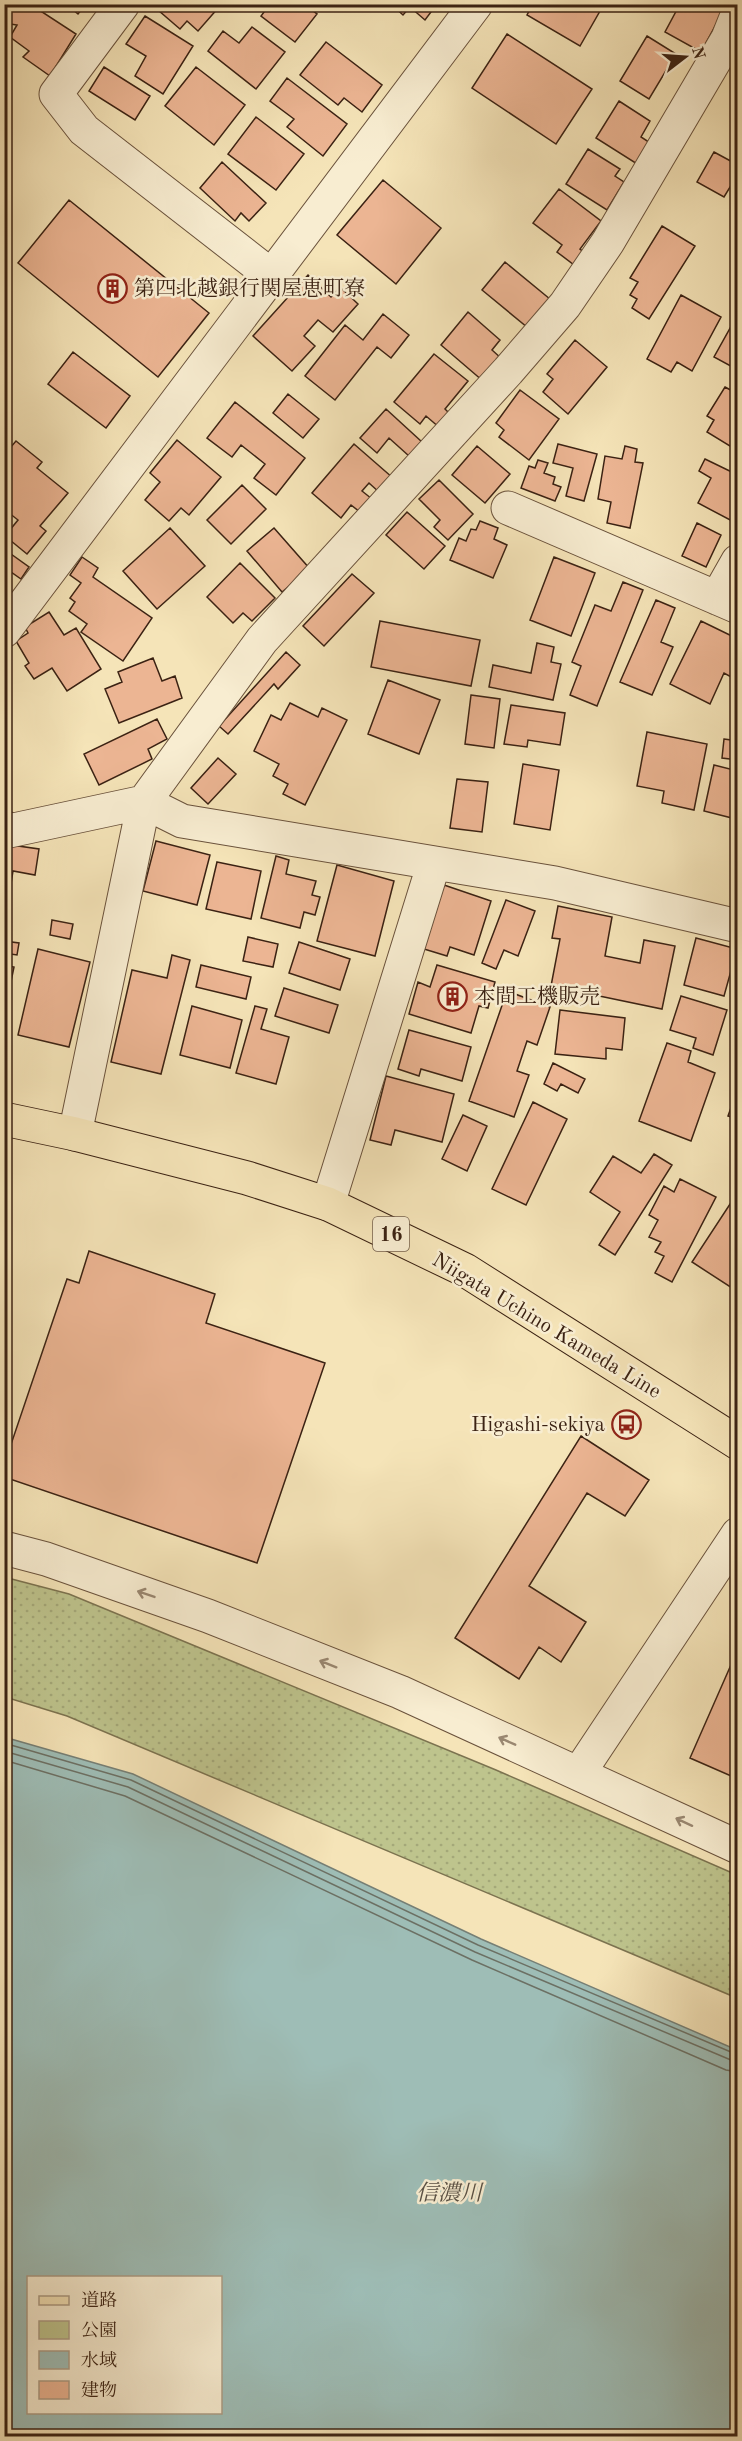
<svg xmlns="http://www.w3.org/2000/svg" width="742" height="2441" font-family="'Old Standard TT','Noto Serif JP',serif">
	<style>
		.green { fill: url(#green-dots); stroke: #7c7350; stroke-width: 1.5 }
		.water { fill: #9ebdb6; stroke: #767f75; stroke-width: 1.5; fill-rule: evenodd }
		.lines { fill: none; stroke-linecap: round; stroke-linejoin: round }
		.shore { stroke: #6c7064; stroke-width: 1.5 }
		.building { fill: #ecb593; stroke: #3b2213; stroke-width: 1.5 }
		.minor-casing { stroke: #6a523c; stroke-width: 35 }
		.tertiary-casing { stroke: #6a523c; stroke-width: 35 }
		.primary-casing { stroke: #3b2213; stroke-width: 35 }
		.minor { stroke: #f8edd1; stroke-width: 33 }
		.tertiary { stroke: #f8edd1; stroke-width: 33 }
		.primary { stroke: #f5e4b8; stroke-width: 33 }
		.oneway { stroke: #9a8872 }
		.labels { text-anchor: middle; stroke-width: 5; stroke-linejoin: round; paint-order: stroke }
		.shield { fill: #f8edd1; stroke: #745f4c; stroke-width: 1.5 }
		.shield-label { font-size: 20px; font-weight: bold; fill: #3b2213 }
		.poi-label { font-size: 21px; fill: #3b2213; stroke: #f8edd1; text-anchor: start }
		.street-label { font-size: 21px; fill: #3b2213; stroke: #f8edd1 }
		.water-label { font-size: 22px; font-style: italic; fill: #595044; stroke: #f8edd1 }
	</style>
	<defs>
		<pattern id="green-dots" width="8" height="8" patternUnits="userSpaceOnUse" patternTransform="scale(1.5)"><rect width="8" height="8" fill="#bec48d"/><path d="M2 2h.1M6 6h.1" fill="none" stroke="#a4a879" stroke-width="1.8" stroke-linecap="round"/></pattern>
	</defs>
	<rect width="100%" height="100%" fill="#f5e4b8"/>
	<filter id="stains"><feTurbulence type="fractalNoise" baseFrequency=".00333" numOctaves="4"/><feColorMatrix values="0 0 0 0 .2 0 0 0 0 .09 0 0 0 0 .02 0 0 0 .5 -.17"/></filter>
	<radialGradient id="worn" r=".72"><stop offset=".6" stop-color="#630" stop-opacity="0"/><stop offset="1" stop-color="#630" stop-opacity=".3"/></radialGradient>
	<path class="green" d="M4 1577 69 1594 496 1770 737 1875V1998L67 1716 5 1697Z"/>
	<path class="water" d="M4 1737 133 1774 481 1939 737 2050V2436H5ZM28 2278H220V2412H28Z"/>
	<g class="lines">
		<path class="shore" d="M4 1743 131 1780 478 1945 738 2055
			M4 1751 128 1787 475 1952 738 2063
			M4 1760 125 1796 472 1960 726 2070 738 2072"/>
	</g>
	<path class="building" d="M4 4H30L76 34 50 76 23 57 29 51 10 37 17 25 4 23Z
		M66 4H86L78 14Z
		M151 4H216L219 7 198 31 187 21 180 29Z
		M270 4H304L317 14 295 42 261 16Z
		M391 4H437L425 20 410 7 403 15Z
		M533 4H604L580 46 527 15Z
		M680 4H727L701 52 665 32Z
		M145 16 193 46 163 94 135 76 146 56 126 44Z
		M252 27 285 52 256 89 208 51 223 31 239 43Z
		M507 34 592 89 556 144 472 88Z
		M647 36 676 54 649 99 620 81Z
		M326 42 382 85 362 112 344 98 338 105 300 75Z
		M104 67 150 96 135 120 89 91Z
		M196 67 245 105 214 145 165 106Z
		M287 78 347 124 323 156 287 127 294 119 270 101Z
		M619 101 650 121 641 137 658 148 645 169 596 138Z
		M256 117 304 154 276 190 228 154Z
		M588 149 620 169 615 176 624 182 607 210 566 184Z
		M714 152 738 165V174L724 197 697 182Z
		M222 162 266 203 249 221 241 213 235 221 200 188Z
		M383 180 441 228 396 284 337 235Z
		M559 189 601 221 580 249 591 258 582 271 557 252 562 245 533 223Z
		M69 200 209 313 158 377 18 263Z
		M662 226 695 246 649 319 632 308 637 299 630 295 638 282 630 278Z
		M505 262 556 304 533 332 482 290Z
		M308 275 331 297 340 287 358 304 333 332 318 320 304 336 315 346 292 371 253 336Z
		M681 295 721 317 692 371 677 362 671 372 647 359Z
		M468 312 500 340 492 350 502 359 483 381 441 345Z
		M383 314 409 335 391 358 377 347 335 400 305 376 345 325 363 340Z
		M738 314V370L714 357Z
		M575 340 607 367 568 414 543 392 553 379 547 374Z
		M73 352 130 396 106 428 48 384Z
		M434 354 468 381 445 409 451 415 440 428 426 416 420 424 394 402Z
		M725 387 738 394V451L707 432 714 420 707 416Z
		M520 390 559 419 529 460 499 437 504 430 496 423Z
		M288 394 319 419 303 438 273 413Z
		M235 402 305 458 276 495 254 478 265 464 241 445 232 457 207 438Z
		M386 409 422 442 409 456 389 438 377 453 360 438Z
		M177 440 221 477 189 515 181 508 169 521 145 500 160 482 150 473Z
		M16 441 42 462 37 468 68 493 40 526 46 531 27 554 5 536 18 520 4 509V455Z
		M354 444 393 478 380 493 369 483 362 491 372 499 360 512 351 505 341 518 312 493Z
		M558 444 597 454 584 501 566 496 573 468 553 463Z
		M477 446 510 474 485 503 452 475Z
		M625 446 637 449 635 462 643 463 630 528 607 523 611 502 598 499 605 456 622 459Z
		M705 459 738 475V515L734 522 698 503 711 478 699 471Z
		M538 460 548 463 544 473 555 477 553 484 561 487 555 501 521 488 529 466 535 468Z
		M439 480 473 514 448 540 434 527 440 520 419 499Z
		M242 485 266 509 231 544 207 520Z
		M407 512 445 546 424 569 386 535Z
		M480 521 498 528 494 539 507 545 493 578 450 560 459 538 466 541 471 529 476 530Z
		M697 523 721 535 706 567 682 556Z
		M170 528 205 566 157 609 123 571Z
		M274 528 310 569 282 592 247 551Z
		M4 549 29 567 21 579 4 567Z
		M82 557 98 568 93 577 152 618 123 661 81 632 87 624 69 611 75 602 70 598 81 583 70 575Z
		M554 557 595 573 571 636 530 620Z
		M240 563 275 598 252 621 243 613 233 623 207 597Z
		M352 574 374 593 324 646 303 626Z
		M623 582 643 590 597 706 570 695 581 666 572 662 595 605 611 611Z
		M656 600 675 608 661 642 673 647 652 695 620 682Z
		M49 612 64 635 76 628 101 669 67 691 52 668 34 679 25 666 29 663 16 641 28 633 25 627Z
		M380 621 480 640 471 686 371 667Z
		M701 621 738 639V668L733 678 724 673 710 704 670 684Z
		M537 643 554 647 551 662 561 664 553 700 489 687 493 665 531 673Z
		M286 652 300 665 278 689 274 684 228 734 219 726Z
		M153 658 162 681 175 676 182 698 119 723 105 689 122 682 118 672Z
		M388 680 440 700 419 754 368 734Z
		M471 695 500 699 494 748 465 744Z
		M290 703 318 717 322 708 347 720 305 805 283 794 288 784 273 776 279 764 254 751 271 715 281 720Z
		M511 705 565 713 560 745 528 740 527 747 504 744Z
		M157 719 167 739 148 749 152 759 99 785 84 754Z
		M647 732 707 744 694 810 662 803 664 791 637 786Z
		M724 739 738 741V760L722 758Z
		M218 758 236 774 208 804 191 788Z
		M523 764 559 770 550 830 514 824Z
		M714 765 738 771V794L732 818 704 811Z
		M457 779 488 782 482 832 450 828Z
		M156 841 210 855 197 905 143 891Z
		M4 844 39 849 35 875 13 871 4 928Z
		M276 856 289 860 286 874 316 881 312 895 320 897 315 915 304 912 300 928 261 918Z
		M217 862 261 871 251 919 206 909Z
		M337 865 394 881 375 956 317 941Z
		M444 885 491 901 474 955 450 947 447 956 424 949Z
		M506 900 535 911 518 956 504 950 496 969 482 963Z
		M558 906 612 917 605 956 640 963 644 940 675 946 662 1009 551 986 560 939 552 938Z
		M52 920 73 924 70 939 50 935Z
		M248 937 278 944 273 967 243 961Z
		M696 938 737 949 724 996 684 985Z
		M4 941 19 943 17 955 4 953Z
		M299 942 350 959 340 990 289 973Z
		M38 949 90 962 69 1047 18 1035Z
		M172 955 190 960 161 1074 111 1062 132 970 167 978Z
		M4 965 14 967 4 1015Z
		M201 965 251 977 246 999 196 987Z
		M437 965 495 982 488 1008 479 1006 471 1033 409 1014 418 982 430 987Z
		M284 988 338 1005 329 1033 275 1016Z
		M507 991 550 1007 537 1045 527 1041 517 1071 529 1075 514 1117 469 1101Z
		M681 996 727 1010 713 1055 693 1048 696 1038 670 1030Z
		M192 1006 242 1020 230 1068 180 1055Z
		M255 1006 267 1009 261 1029 289 1037 276 1084 236 1073Z
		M560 1010 625 1018 622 1050 606 1048V1059L555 1054Z
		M409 1030 471 1047 462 1081 421 1069 419 1076 398 1069Z
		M667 1043 691 1051 688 1062 715 1073 691 1141 639 1121Z
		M553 1063 585 1079 578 1093 561 1084 557 1091 544 1084Z
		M386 1076 454 1094 442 1142 395 1130 391 1145 370 1140Z
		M738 1088V1119L728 1116Z
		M533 1102 567 1119 526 1205 492 1189Z
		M463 1115 487 1126 467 1171 442 1159Z
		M654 1154 672 1165 615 1255 599 1245 620 1212 590 1192 613 1156 641 1173Z
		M680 1179 716 1197 672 1282 655 1273 664 1256 655 1252 661 1242 649 1237 658 1220 649 1215 664 1186 674 1192Z
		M734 1198 738 1200V1280L732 1288 692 1262Z
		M89 1251 215 1294 206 1323 325 1363 257 1563 4 1477V1465L67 1279 79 1283Z
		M581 1436 649 1480 625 1516 587 1493 529 1586 586 1622 561 1662 539 1647 519 1679 455 1638Z
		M734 1658 738 1660V1779L690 1758Z"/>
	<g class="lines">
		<defs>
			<path id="minor" d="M123 4 56 94 84 130 273 277
				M508 508 738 607
				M717 598 738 561
				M4 631 476 4
				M4 827 9 831 144 802 182 821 555 883 738 926
				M75 1134 144 802 262 640 508 371 565 305 608 242 728 38 738 13
				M328 1204 434 863"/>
			<path id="tertiary" d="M4 1548 46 1559 208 1616 400 1692 738 1847
				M579 1773 738 1534"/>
			<path id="primary" d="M4 1119 75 1134 247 1178 328 1204 465 1270 738 1443"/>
		</defs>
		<use href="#minor" class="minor-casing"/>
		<use href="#tertiary" class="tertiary-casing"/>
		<use href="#primary" class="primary-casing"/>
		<use href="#minor" class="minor"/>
		<use href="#tertiary" class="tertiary"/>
		<use href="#primary" class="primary"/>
	</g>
	<defs><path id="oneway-shaft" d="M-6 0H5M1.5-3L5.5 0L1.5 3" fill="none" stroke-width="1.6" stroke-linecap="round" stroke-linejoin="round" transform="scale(1.5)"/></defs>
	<g class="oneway">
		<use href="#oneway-shaft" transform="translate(146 1594) rotate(-161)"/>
		<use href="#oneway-shaft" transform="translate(328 1664) rotate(-158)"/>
		<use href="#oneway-shaft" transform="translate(507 1741) rotate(-156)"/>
		<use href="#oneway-shaft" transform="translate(684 1822) rotate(-155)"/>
	</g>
	<defs>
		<symbol id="building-ring" viewBox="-11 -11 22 22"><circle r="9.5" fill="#f8edd1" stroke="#8f2418" stroke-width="1.5"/><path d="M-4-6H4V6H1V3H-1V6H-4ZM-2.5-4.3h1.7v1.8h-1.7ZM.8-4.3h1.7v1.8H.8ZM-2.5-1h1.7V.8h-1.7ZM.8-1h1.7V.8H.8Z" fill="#8f2418"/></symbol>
		<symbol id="bus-ring" viewBox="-11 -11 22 22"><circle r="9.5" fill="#f8edd1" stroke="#8f2418" stroke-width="1.5"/><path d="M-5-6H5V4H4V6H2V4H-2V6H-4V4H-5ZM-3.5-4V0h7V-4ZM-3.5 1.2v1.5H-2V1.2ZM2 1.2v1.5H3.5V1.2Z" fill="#8f2418"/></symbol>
	</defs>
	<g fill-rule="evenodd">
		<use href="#building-ring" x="96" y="272" width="33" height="33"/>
		<use href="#building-ring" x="436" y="980" width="33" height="33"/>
		<use href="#bus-ring" x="610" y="1408" width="33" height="33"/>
	</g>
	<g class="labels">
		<rect class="shield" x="373" y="1217" width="36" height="34" rx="4.5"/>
		<g class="shield-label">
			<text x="391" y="1241">16</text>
		</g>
		<g class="poi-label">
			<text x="134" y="295">第四北越銀行関屋恵町寮</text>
			<text x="474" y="1003">本間工機販売</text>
			<text x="605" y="1431" text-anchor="end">Higashi-sekiya</text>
		</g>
		<g class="street-label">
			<text transform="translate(547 1325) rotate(31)" y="7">Niigata Uchino Kameda Line</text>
		</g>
		<g class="water-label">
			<text x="449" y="2200">信濃川</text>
		</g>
	</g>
	<rect width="742" height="2441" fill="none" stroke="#f5e4b8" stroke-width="24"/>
	<rect x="6" y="6" width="730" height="2429" fill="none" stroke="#3b2213" stroke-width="3"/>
	<rect x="12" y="12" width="718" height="2417" fill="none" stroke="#3b2213" stroke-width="1.5"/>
	<rect x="27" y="2276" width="195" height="138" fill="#f8edd1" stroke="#ac9c85" stroke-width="1.5"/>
	<rect x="39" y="2296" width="30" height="9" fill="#f5e4b8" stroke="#ac9c85" stroke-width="1.5"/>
	<text x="81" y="2306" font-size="18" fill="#3b2213">道路</text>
	<rect x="39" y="2321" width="30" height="18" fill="#bec48d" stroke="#ac9c85" stroke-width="1.5"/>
	<text x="81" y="2336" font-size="18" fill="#3b2213">公園</text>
	<rect x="39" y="2351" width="30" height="18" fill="#9ebdb6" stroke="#ac9c85" stroke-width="1.5"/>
	<text x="81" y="2366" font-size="18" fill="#3b2213">水域</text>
	<rect x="39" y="2381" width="30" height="18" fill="#ecb593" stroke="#ac9c85" stroke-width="1.5"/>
	<text x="81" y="2396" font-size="18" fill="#3b2213">建物</text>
	<g transform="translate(685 57) rotate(73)" stroke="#f8edd1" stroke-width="4.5" paint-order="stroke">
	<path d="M0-4.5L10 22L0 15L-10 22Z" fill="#3b2213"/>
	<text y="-9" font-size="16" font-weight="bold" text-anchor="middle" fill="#3b2213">N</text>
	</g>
	<rect width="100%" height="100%" filter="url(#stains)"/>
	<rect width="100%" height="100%" fill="url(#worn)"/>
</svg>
